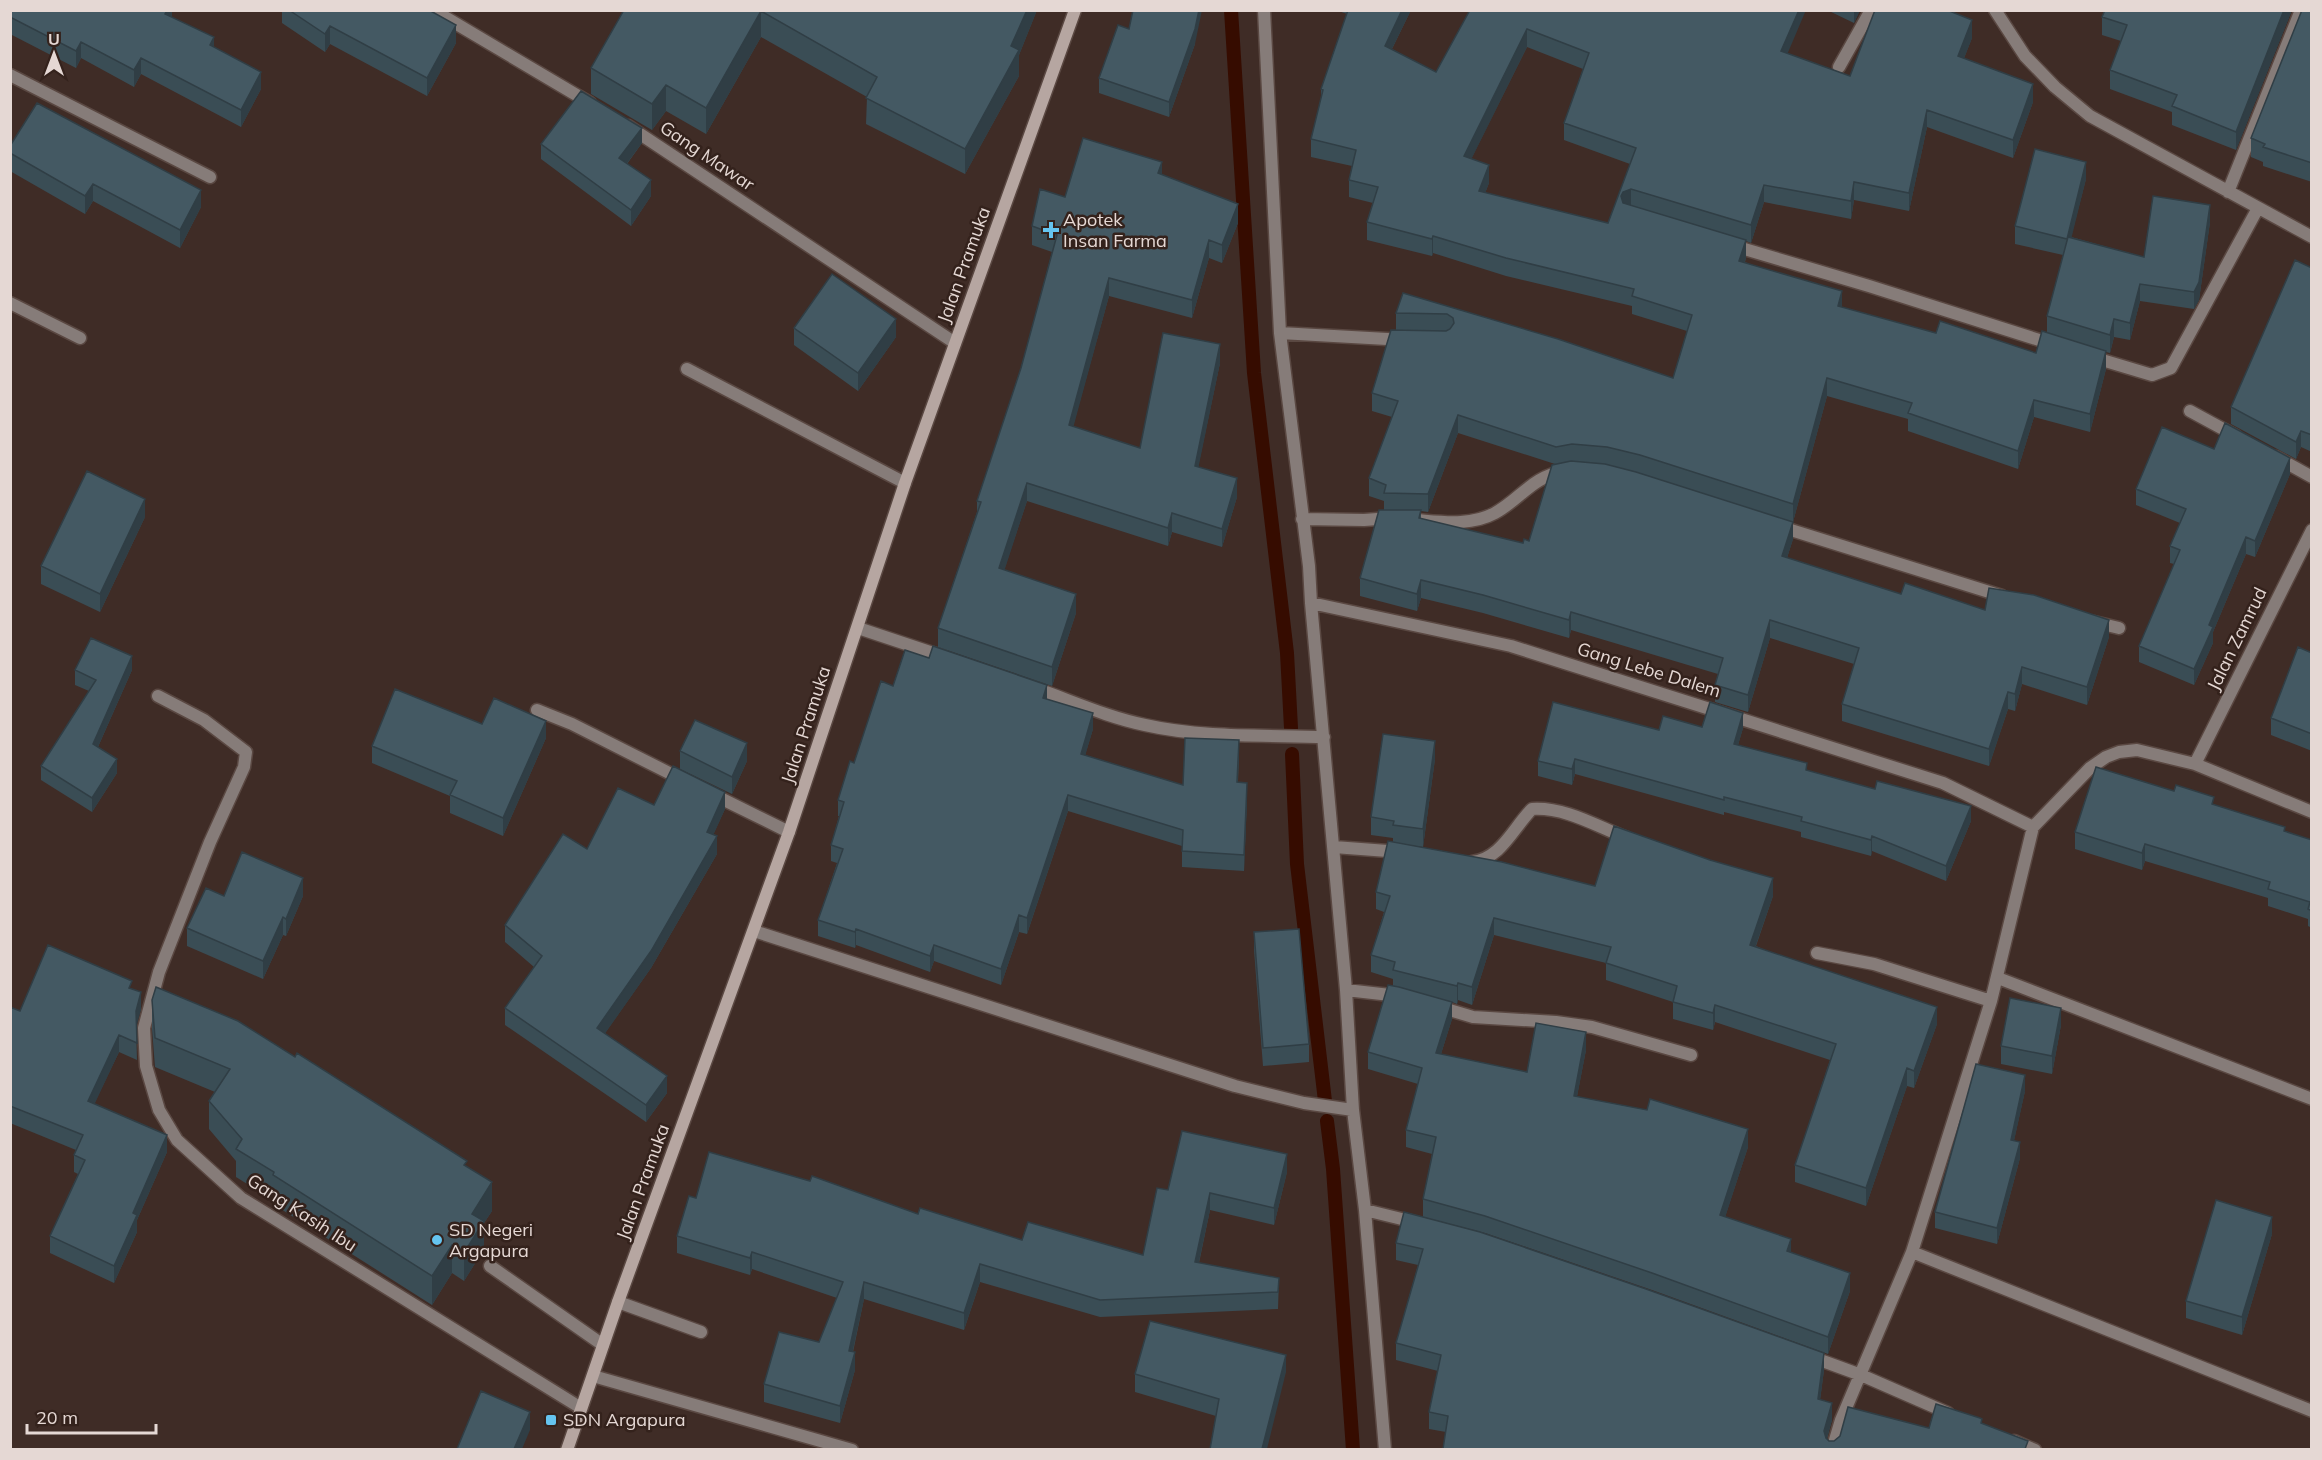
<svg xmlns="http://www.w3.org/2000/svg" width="2322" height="1460" font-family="Mulish,sans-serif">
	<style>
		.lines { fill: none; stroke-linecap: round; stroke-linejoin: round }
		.stream { stroke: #360c00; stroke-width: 14 }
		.lane-casing { stroke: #5a4842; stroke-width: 15 }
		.street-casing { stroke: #5a4842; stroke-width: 15 }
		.secondary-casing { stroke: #5a4842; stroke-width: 15 }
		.lane { stroke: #867c79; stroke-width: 12 }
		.street { stroke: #867c79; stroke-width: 12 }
		.secondary { stroke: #b6a6a1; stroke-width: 12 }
		.wall { fill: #3a4d55; fill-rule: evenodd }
		.shaded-wall { fill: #303e45 }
		.building { fill: #445963; stroke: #303e45; stroke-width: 1.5; fill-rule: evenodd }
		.poi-dot { fill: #65c4ef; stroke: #34221c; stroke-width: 2 }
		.labels { text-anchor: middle; stroke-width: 5; stroke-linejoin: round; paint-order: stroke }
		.street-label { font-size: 18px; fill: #e5d8d4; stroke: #34221c }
		.poi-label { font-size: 18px; fill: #e5d8d4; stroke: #34221c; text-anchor: start }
	</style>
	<rect width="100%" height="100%" fill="#3f2c26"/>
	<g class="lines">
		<path class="stream" d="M1231 10 1254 373 1287 653 1291 728
			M1292 754 1297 864 1325 1101
			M1327 1121 1333 1169 1353 1450"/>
		<defs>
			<path id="lane" d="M687 369 905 483
				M490 1266 603 1345
				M593 1376 852 1450"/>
			<path id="street" d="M433 10 590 103
				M1264 10 1280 333 1309 566 1311 603 1346 990 1353 1110 1365 1210 1385 1450
				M1995 10 2025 56 2055 87 2090 116 2312 237
				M1839 67 1871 10
				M10 75 210 177
				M628 126 955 343
				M2228 192 2301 10
				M1731 245 1869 286 2055 345
				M10 303 80 338
				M1280 333 1405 340
				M2092 357 2152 375 2171 368 2258 208
				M2190 411 2236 436
				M2276 457 2312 477
				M1302 519 1364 520 1391 518
				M1417 520C1443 522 1471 526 1495 513 1522 498 1531 477 1565 471
				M1778 526 2002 596
				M1311 603 1511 646 1943 783 2033 827
				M2094 622 2119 628
				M858 628 945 657
				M1032 687C1070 700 1106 717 1145 725 1202 738 1267 735 1324 737
				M158 696 204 720 246 752 244 767 210 842 159 972 144 1028 146 1066 159 1110 177 1140 241 1198 581 1408
				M537 710 572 724 683 780
				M2195 764 2312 530
				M712 794 789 832
				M1334 847 1401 852
				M1472 862C1501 859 1513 828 1532 809 1566 807 1596 826 1627 838
				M754 931 1235 1086 1304 1103 1353 1110
				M1817 953 1874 964 1991 1001
				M1998 978 2312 1099
				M1346 990 1399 996
				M1436 1006 1473 1017 1556 1022 1592 1027 1691 1055
				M1365 1210 1418 1223
				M1912 1252 2312 1411
				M618 1302 701 1332
				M1809 1356 1861 1375 1948 1413
				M2014 1441 2035 1450
				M1832 1450 1841 1420 1912 1252 1991 1001 2033 827 2090 768 2106 757 2119 752 2137 750 2195 764 2312 812"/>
			<path id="secondary" d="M567 1450 618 1302 789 832 905 483 1075 10"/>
		</defs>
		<use href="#lane" class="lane-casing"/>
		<use href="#street" class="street-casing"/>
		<use href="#secondary" class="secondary-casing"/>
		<use href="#lane" class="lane"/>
		<use href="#street" class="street"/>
		<use href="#secondary" class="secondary"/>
	</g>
	<path class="wall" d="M10 10H172V17L214 47 261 89 241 127 141 74 134 87 81 58 76 68 10 34Z
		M279 10H429L456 43 427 96 330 44 325 52 282 23V12Z
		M624 10H1037L1019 55V76L965 174 866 124 867 97 761 37 706 134 666 111 652 130 591 94V68Z
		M1336 10H1411L1392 49 1436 72 1470 10 1788 54 1850 76 1972 38 1964 58 2033 102 2013 158 1927 127 1909 211 1854 200 1851 219 1764 202 1751 243 1746 241V258L1745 262 1842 307 1936 333 2036 353 2047 333V316L2063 255 2015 244V226L2086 179 2071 237 2144 257 2210 222 2199 300 2194 309 2140 301 2130 340 2114 337 2110 353 2106 352V369L2090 432 2034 417 2018 469 1908 431V419L1827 396 1793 522V539L1787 558 1901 594 1985 610 2109 637 2087 705 2022 684 2015 711 2008 709 1989 766 1842 721V704L1854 664 1770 638 1748 712 1715 702V685L1718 674 1571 630 1569 638 1483 613 1421 598 1417 611 1360 596V578L1384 510V501L1369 496V478L1392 417 1372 411V393L1396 330V313L1403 293 1673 378 1687 331 1632 314V306L1506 276 1433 253 1432 256 1367 240V222L1373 203 1349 197V180L1352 166 1311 157V139L1321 100V89L1347 14ZM1527 47 1583 69 1564 123V140L1630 164 1608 223 1485 193 1489 183 1471 159ZM1458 433 1555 464 1529 541 1523 543 1421 519V511L1428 512Z
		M1827 10H1860L1854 23Z
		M2105 10H2292L2236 150 2172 125V112L2110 89V70L2121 41 2102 35V17Z
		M2312 10V182L2263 166V162L2251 157V138Z
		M1129 29 1195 44 1169 117 1099 93V78Z
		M642 143 627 164 651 196 631 226 541 159V144Z
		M10 146 201 207 180 248 93 201 85 214 10 171Z
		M1162 174 1238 223 1222 263 1209 258 1192 318 1109 296 1073 426 1140 448 1220 363 1198 467 1237 497 1222 547 1172 532 1168 546 1027 501 1004 570 1076 613 1052 686 938 647V628L977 512V501L1021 368 1052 252 1032 245V226L1065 197Z
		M2312 268V452L2301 447 2296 459 2231 424V407Z
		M794 328 896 337 858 391 794 345Z
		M2214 449 2290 474 2255 557 2246 554 2213 632V643L2194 685 2139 662V646L2174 564 2170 563V546L2180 523 2136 505V489Z
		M145 517 100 612 41 584V566Z
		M2312 653V751L2271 735V718Z
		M75 670H132L98 747 117 773 92 812 41 780V766L89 691 75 685Z
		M893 686 1047 699 1093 729 1085 755 1183 785 1239 756 1238 782 1247 799 1244 871 1182 867V846L1068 811 1027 934 1019 932 1001 985 934 961 930 972 856 945 855 948 818 936V920L837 863 831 861V845L839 816H838V800L854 763Z
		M482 724 546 738 503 836 450 813V796L372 763V746Z
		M1702 727 1743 728 1738 745 1807 770 1971 821 1946 881 1872 851 1871 856 1801 837V832L1724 812V815L1575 774 1572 785 1538 776V761L1659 730Z
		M680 751 747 761 732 794 680 769Z
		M1435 759 1423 847 1403 844 1595 886 1773 896 1756 946 1937 1024 1914 1088 1907 1086 1866 1206 1795 1182V1165L1830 1060 1715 1022 1713 1030 1673 1019V1002L1606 980V963L1494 935 1472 1005 1458 1000 1457 1004 1452 1002V1019L1441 1054 1527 1072 1586 1050 1577 1096 1748 1147 1725 1217 1791 1252 1850 1291 1828 1354 1652 1290 1485 1233 1423 1217V1199L1432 1154 1406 1147V1130L1418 1084 1368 1069V1052L1393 986V979L1371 972V955L1384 912 1376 909V892L1393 842V838L1371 835V817Z
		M654 805 725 809 713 835 717 854 651 968 605 1033 667 1093 646 1122 505 1025V1008L534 967 505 942V925Z
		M2214 805 2285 832 2312 840V928L2308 926V919L2268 906V898L2145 861 2142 870 2075 849V832Z
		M224 896H303L286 936 283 935 263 979 187 946V928Z
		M1254 932 1309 1044V1062L1263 1066 1254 950Z
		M132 989 141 1009 136 1025 137 1060 119 1052 94 1104 167 1152 137 1220V1232L114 1283 50 1253V1236L78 1174 74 1172V1155L76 1150 10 1123V1007L20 1011Z
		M152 1000 467 1167 492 1211 484 1223V1249L464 1281 452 1273 432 1305 273 1204V1200L236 1177V1161L209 1129V1101L215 1092 155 1067 152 1029Z
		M2061 1025 2052 1074 2001 1064V1046Z
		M2025 1091 2014 1140 2020 1158 1997 1244 1935 1228V1212Z
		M1287 1172 1274 1225 1210 1210 1199 1263 1279 1278 1278 1309 1100 1317 980 1282 964 1330 864 1299 853 1352 855 1370 840 1423 764 1402V1384L819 1342 837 1298 752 1269 750 1275 677 1253V1236L696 1198 918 1214 1022 1240 1143 1255 1168 1190Z
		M1404 1212 1824 1370 1820 1400 1832 1420 1827 1439 1829 1441H1834L1929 1428 1982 1424 2028 1449 1446 1432 1429 1429V1412L1438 1371 1396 1360V1343L1418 1265 1396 1260V1243Z
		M2272 1234 2242 1335 2186 1318V1301Z
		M1286 1372 1216 1416 1135 1392V1374Z"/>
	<path class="shaded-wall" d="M167 10H172V18L165 14Z
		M1027 10H1037L1019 55V76L965 174V149L1011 46Z
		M1199 10H1202L1195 44 1169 117V102Z
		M1402 10H1411L1385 63V46Z
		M1799 10H1806L1781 69V51Z
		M1854 10H1860L1854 23Z
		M2284 10H2292L2236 150V132Z
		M761 11V37L706 134V108Z
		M1972 20V38L1958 74V56Z
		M456 25V43L427 96V78Z
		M330 26V44L325 52V34Z
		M1527 29V47L1464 174V156Z
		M214 37V54L210 45Z
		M81 42V58L76 68V51Z
		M141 58V74L134 87V70Z
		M261 72V89L241 127V110Z
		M2033 84V102L2013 158V140Z
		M666 85V111L652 130V104Z
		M1927 110V127L1909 211V193Z
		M642 128V143L619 174V158Z
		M1162 162V180L1158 173Z
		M2086 162V179L2067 256V239Z
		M1489 165V183L1479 209V191Z
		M651 180V196L631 226V210Z
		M1854 182V200L1851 219V201Z
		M93 184V201L85 214V196Z
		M1764 185V202L1751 243V225Z
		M1631 189V207L1623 209 1621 196 1623 192Z
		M201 190V207L180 248V230Z
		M1238 204V223L1222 263V245Z
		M2210 205V222L2199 300 2194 309V292Z
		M1433 236V253L1432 256V239Z
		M1209 240V258L1192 318V300Z
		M1746 240V258L1739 278V261Z
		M1109 278V296L1069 443V425Z
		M2140 284V301L2130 340V323Z
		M1842 291V309L1838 306Z
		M896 319V337L858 391V373Z
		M2114 319V337L2110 353V335Z
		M1220 344V363L1195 484V466Z
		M2106 351V369L2090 432V414Z
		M1827 378V396L1793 522V504Z
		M2034 400V417L2018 469V451Z
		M1458 415V433L1428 512V494Z
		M2301 431V447L2296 459V442Z
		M2290 458V474L2255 557V541Z
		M1237 478V497L1222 547V529Z
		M1027 483V501L999 587V568Z
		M145 499V517L100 612V594Z
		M1172 513V532L1168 546V528Z
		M1793 522V539L1782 574V556Z
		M2246 537V554L2213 632V643L2194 685V669L2209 625Z
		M1421 580V598L1417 611V594Z
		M1076 594V613L1052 686V667Z
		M1571 612V630L1569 638V620Z
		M1770 620V638L1748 712V695Z
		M2109 620V637L2087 705V687Z
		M132 656V670L93 758V744Z
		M2022 667V684L2015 711V694Z
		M1047 685V701L1043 698Z
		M2008 692V709L1989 766V749Z
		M1093 713V729L1081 770V754Z
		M1743 713V728L1734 759V744Z
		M546 721V738L503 836V818Z
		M1435 741V759L1423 847V829Z
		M747 743V761L732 794V777Z
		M117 759V773L92 812V798Z
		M1575 759V774L1572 785V769Z
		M1247 783V799L1244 871V855Z
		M725 792V809L707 849V832Z
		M1068 795V811L1027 934V918Z
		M1971 806V821L1946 881V866Z
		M717 836V854L651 968 597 1045V1028Z
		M1872 836V851L1871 856V840Z
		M2145 844V861L2142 870V853Z
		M303 878V896L286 936V919Z
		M1773 878V896L1750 962V945Z
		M1019 915V932L1001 985V969Z
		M283 917V935L263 979V961Z
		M1494 918V935L1472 1005V987Z
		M856 929V945L855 948V932Z
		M934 945V961L930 972V956Z
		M1458 983V1000L1457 1004V986Z
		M141 992V1009L136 1028V1011Z
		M1452 1002V1019L1436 1070V1053Z
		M1715 1005V1022L1713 1030V1013Z
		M1937 1007V1024L1914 1088V1071Z
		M2061 1008V1025L2052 1074V1056Z
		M1586 1032V1050L1574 1113V1096Z
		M119 1035V1052L88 1118V1101Z
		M1907 1068V1086L1866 1206V1188Z
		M2025 1075V1091L2011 1155V1140Z
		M667 1076V1093L646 1122V1105Z
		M1748 1129V1147L1720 1233V1215Z
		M167 1135V1152L137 1220V1232L114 1283V1266L133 1213Z
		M2020 1142V1158L1997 1244V1228Z
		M1287 1154V1172L1274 1225V1208Z
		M492 1182V1211L484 1223V1249L464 1281V1253L472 1214Z
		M1210 1193V1210L1195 1280V1262Z
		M2272 1217V1234L2242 1335V1317Z
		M1791 1239V1256L1787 1251Z
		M452 1245V1273L432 1305V1276Z
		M752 1252V1269L750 1275V1258Z
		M980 1264V1282L964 1330V1313Z
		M1850 1273V1291L1828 1354V1337Z
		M864 1282V1299L849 1368V1351Z
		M855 1352V1370L840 1423V1406Z
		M1824 1353V1370L1818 1416V1399Z
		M1286 1355V1372L1267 1449H1262Z
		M1832 1403V1420L1824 1448V1431Z
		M530 1412V1430L522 1449H514Z"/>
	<path class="building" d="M10 10H167L165 14 214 37 210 45 261 72 241 110 141 58 134 70 81 42 76 51 10 17Z
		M289 10H429L456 25 427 78 330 26 325 34Z
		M624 10H1027L1011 46 1019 50 965 149 866 98 877 77 761 11 706 108 666 85 652 104 591 68Z
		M1133 10H1199L1195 29 1169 102 1099 78 1118 25 1129 29Z
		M1348 10H1402L1385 46 1436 72 1470 10H1799L1781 51 1850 76 1875 10H1947L1972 20 1958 56 2033 84 2013 140 1927 110 1909 193 1854 182 1851 201 1764 185 1751 225 1631 189 1623 192 1621 196 1623 203 1746 240 1739 261 1842 291 1838 306 1936 333 1940 321 2036 353 2042 331 2106 351 2090 414 2034 400 2018 451 1908 413 1912 403 1827 378 1793 504 1640 455 1607 447 1572 444 1556 447 1458 415 1428 494 1384 493 1386 485 1369 478 1398 401 1372 393 1391 330 1446 331 1450 329 1454 323 1453 318 1447 314 1396 313 1403 293 1558 339 1673 378 1692 315 1632 296 1634 289 1506 258 1433 236 1432 239 1367 222 1378 187 1349 180 1356 150 1311 139 1323 90 1321 89ZM1527 29 1589 53 1564 123 1636 148 1608 223 1479 191 1489 165 1464 156Z
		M2105 10H2284L2236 132 2172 106 2177 95 2110 70 2127 25 2102 17Z
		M2302 10H2312V163L2263 147 2265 144 2251 138Z
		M581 91 642 128 619 158 651 180 631 210 541 144Z
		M37 103 201 190 180 230 93 184 85 196 10 153V146Z
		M1083 138 1162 162 1158 173 1238 204 1222 245 1209 240 1192 300 1109 278 1069 425 1140 448 1163 333 1220 344 1195 466 1237 478 1222 529 1172 513 1168 528 1027 483 999 568 1076 594 1052 667 938 628 981 502 977 501 1021 368 1057 235 1032 226 1040 189 1065 197Z
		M2035 149 2086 162 2067 239 2015 226Z
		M2153 196 2210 205 2199 282 2194 292 2140 284 2130 323 2114 319 2110 335 2047 316 2068 237 2144 257Z
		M2295 260 2312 268V435L2301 431 2296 442 2231 407Z
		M832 274 896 319 858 373 794 328Z
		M2225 423 2290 458 2255 541 2246 537 2209 625 2213 627 2194 669 2139 646 2180 550 2170 546 2186 509 2136 489 2162 427 2214 449Z
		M1571 461 1605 464 1636 472 1793 522 1782 556 1901 594 1905 583 1985 610 1989 588 2034 595 2109 620 2087 687 2022 667 2015 694 2008 692 1989 749 1842 704 1859 648 1770 620 1748 695 1715 685 1723 658 1571 612 1569 620 1483 595 1421 580 1417 594 1360 578 1379 510H1421L1419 518 1523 543 1524 539 1529 541 1552 465Z
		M87 471 145 499 100 594 41 566Z
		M91 638 132 656 93 744 117 759 92 798 41 766 96 680 75 670Z
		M933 646 1047 685 1043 698 1093 713 1081 754 1183 785 1185 738 1239 740 1237 782 1247 783 1244 855 1182 851 1183 830 1068 795 1027 918 1019 915 1001 969 934 945 930 956 856 929 855 932 818 920 843 849 831 845 844 802 838 800 850 761 854 763 881 681 893 686 905 650 929 658Z
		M2298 647 2312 653V734L2271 718Z
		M395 689 482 724 494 698 546 721 503 818 450 795 457 781 372 746Z
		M1553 702 1659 730 1663 716 1702 727 1710 702 1743 713 1734 744 1807 763 1806 770 1875 789 1877 781 1971 806 1946 866 1872 836 1871 840 1801 821 1802 817 1724 797V800L1575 759 1572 769 1538 761Z
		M695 720 747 743 732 777 680 751Z
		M1383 734 1435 741 1423 829 1393 825 1394 821 1371 817Z
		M673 766 725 792 707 832 717 836 651 951 597 1028 667 1076 646 1105 505 1008 542 956 505 925 563 834 587 849 618 788 654 805Z
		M2096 767 2174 791 2176 785 2214 797 2212 804 2285 827 2284 831 2312 840V911L2308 909 2310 902 2268 889 2270 882 2145 844 2142 853 2075 832Z
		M1614 826 1710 860 1773 878 1750 945 1937 1007 1914 1071 1907 1068 1866 1188 1795 1165 1836 1044 1715 1005 1713 1013 1673 1002 1677 986 1606 963 1611 947 1494 918 1472 987 1458 983 1457 986 1393 970 1395 962 1371 955 1390 896 1376 892 1388 841 1502 862 1595 886Z
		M242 852 303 878 286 919 283 917 263 961 187 928 206 888 224 896Z
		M1299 929 1309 1044 1263 1048 1254 932Z
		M48 945 132 981 129 988 141 992 136 1011 137 1043 119 1035 88 1101 167 1135 133 1213 137 1215 114 1266 50 1236 85 1160 74 1155 83 1135 10 1106V1007L20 1011Z
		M1388 985 1399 987 1452 1002 1436 1053 1527 1072 1536 1023 1586 1032 1574 1096 1647 1110 1650 1099 1748 1129 1720 1215 1791 1239 1787 1251 1850 1273 1828 1337 1652 1273 1485 1216 1423 1199 1436 1137 1406 1130 1422 1068 1368 1052Z
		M156 987 238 1021 295 1057 297 1053 467 1161 464 1165 492 1182 472 1214 484 1221 464 1253 452 1245 432 1276 273 1175 274 1172 236 1149 242 1139 209 1101 230 1069 155 1038 152 1000Z
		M2010 998 2061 1008 2052 1056 2001 1046Z
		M1976 1064 2025 1075 2011 1140 2020 1142 1997 1228 1935 1212Z
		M1182 1131 1287 1154 1274 1208 1210 1193 1195 1262 1279 1278 1278 1292 1100 1300 980 1264 964 1313 864 1282 849 1351 855 1352 840 1406 764 1384 779 1332 819 1342 843 1282 752 1252 750 1258 677 1236 689 1196 696 1198 709 1152 810 1181 812 1176 918 1214 920 1208 1022 1240 1028 1222 1143 1255 1157 1188 1168 1190Z
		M2216 1200 2272 1217 2242 1317 2186 1301Z
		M1404 1212 1480 1232 1646 1289 1824 1353 1818 1399 1832 1403 1824 1431 1826 1438 1829 1441H1834L1840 1436 1848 1407 1929 1428 1936 1404 1980 1418 1982 1419 1981 1423 2028 1441 2025 1449H1443L1448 1416 1429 1412 1441 1355 1396 1343 1423 1249 1396 1243Z
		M1150 1321 1286 1355 1262 1449H1210L1219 1399 1135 1374Z
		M481 1391 530 1412 514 1449H457Z"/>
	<g class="poi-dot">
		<path d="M1048 221h6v6h6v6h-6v6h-6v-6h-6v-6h6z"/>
		<circle cx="437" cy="1240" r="6"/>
		<rect x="545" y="1414" width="12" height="12" rx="3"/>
	</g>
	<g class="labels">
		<g class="street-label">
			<text transform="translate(707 156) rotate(34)" y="6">Gang Mawar</text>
			<text transform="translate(964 265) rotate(-70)" y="6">Jalan Pramuka</text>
			<text transform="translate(2237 639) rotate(-64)" y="6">Jalan Zamrud</text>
			<text transform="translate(1649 670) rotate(17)" y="6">Gang Lebe Dalem</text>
			<text transform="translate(806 725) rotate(-72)" y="6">Jalan Pramuka</text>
			<text transform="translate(643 1182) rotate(-70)" y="6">Jalan Pramuka</text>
			<text transform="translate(302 1213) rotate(33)" y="6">Gang Kasih Ibu</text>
		</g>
		<g class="poi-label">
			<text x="1063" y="226">Apotek<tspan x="1063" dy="21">Insan Farma</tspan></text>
			<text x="449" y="1236">SD Negeri<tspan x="449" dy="21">Argapura</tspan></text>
			<text x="563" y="1426">SDN Argapura</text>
		</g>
	</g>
	<rect width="2322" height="1460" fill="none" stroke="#e5d8d4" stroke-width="24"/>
	<g transform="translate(54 54)" stroke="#34221c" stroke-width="4.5" paint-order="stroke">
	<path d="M0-4.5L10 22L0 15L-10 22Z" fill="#e5d8d4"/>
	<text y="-9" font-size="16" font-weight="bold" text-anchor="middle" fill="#e5d8d4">U</text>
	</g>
	<path d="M27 1424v9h129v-9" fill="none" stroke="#e5d8d4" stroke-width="3"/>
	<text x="36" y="1424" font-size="18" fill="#e5d8d4" stroke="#34221c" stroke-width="4.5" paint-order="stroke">20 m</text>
</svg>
